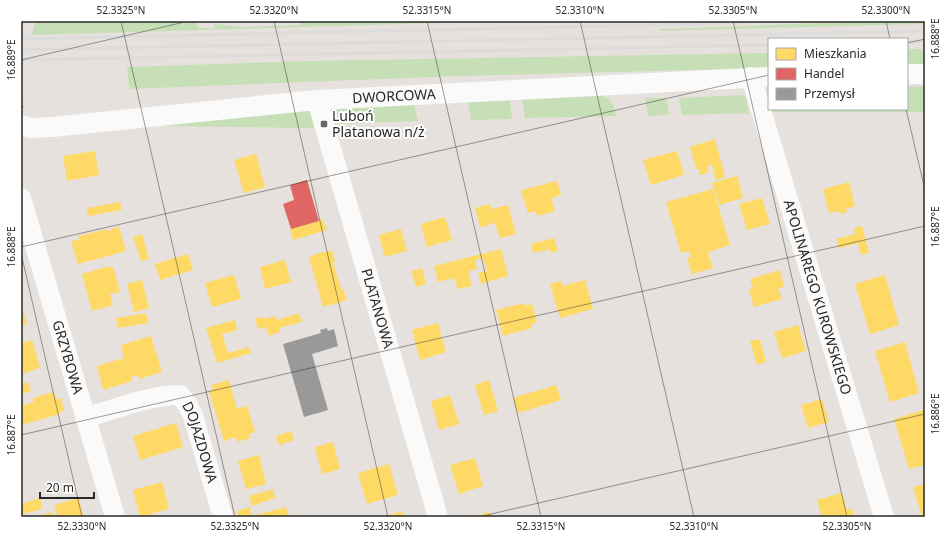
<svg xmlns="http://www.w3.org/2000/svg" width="946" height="538" font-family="'Noto Sans',sans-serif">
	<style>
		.green { fill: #c7dfb6 }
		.homes { fill: #ffd966 }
		.shops { fill: #e06666 }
		.industry { fill: #999 }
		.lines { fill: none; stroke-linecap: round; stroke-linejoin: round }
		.path { stroke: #c2c2c1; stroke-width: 2.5; stroke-dasharray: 3 2; stroke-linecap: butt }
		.minor { stroke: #fbfafa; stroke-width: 20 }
		.rail { stroke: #dcdcdd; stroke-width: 3 }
		.ticks { fill: none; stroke: #272727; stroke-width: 1; stroke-opacity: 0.45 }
		.poi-dot { fill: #6a6866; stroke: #fff; stroke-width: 1.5 }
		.labels { text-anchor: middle; stroke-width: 4; stroke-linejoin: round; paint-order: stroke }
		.street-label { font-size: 14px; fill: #272727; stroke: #fff }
		.poi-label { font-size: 14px; fill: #272727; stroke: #fff; text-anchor: start }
		.neatline { fill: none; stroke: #272727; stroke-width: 1.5 }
		.ticks-label { font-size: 10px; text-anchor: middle; fill: #272727 }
	</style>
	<rect width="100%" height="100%" fill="#e6e1dc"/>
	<path class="green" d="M93 21H194L197 22V27L214 29V24L241 27 300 25V21H506L32 35 35 22Z
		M875 21H925V24L660 31V29Z
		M907 49H925V65H907Z
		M769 53V68L459 76 129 89 127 67 309 61Z
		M925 86V112H771V109H907V87Z
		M745 95 749 113 682 115 679 98Z
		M602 96C612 100 615 107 617 116L525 118 522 100Z
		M645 98H666L669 115 648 116Z
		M510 100 512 119 471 120 468 102Z
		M414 105 418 121 339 124 336 113 330 114 328 107Z
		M310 109 314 127 312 128 162 126Z"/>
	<path class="homes" d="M715 139 725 177 716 180 712 165 707 166 709 172 700 175 699 169H696L690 147Z
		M95 151 99 175 67 181 63 156Z
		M677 151 684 175 651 185 643 160Z
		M256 154 265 187 244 193 234 160Z
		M737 176 743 198 719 205 712 183Z
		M557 181 561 195 551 198 555 211 537 216 536 211 528 213 521 190Z
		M849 182 855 206 846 209 847 212 840 214 839 211 829 213 823 189Z
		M713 189 730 245 708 252 713 268 692 274 687 258 691 257 689 251 681 253 666 202Z
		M762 198 770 224 747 230 739 204Z
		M120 202 122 210 88 216 87 208Z
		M490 204 492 209 508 205 516 234 500 238 495 223 480 227 475 208Z
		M445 217 452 240 427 247 421 224Z
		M323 219 327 230 293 240 290 229Z
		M862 226 869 253 861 255 858 243 839 248 836 239 855 234 854 228Z
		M119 227 126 251 78 264 71 241 79 240 78 236 108 229V231H111L110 229Z
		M401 229 407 251 385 257 379 235Z
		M142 234 149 259 141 261 133 237Z
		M554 238 558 251 551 253 550 249 533 253 531 244Z
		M501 249 508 276 481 284 478 273 487 271 483 258 475 260 477 269 469 271 470 273H468L472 286 458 289 454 278 438 282 434 266Z
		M332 250 335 261 333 262 341 289H343L347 300 332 305V304L323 307 309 257 324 251V253Z
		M188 254 193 270 160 280 155 264Z
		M285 260 291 282 265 289 260 267Z
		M106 267H113L120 292 110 294 113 305 92 311 82 274Z
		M422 268 426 284 416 287 411 271Z
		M780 270 784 287 778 288 782 299 754 307 749 290 753 288 750 279Z
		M234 275 241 299 212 307 205 283Z
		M885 275 899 325 870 334 855 284Z
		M142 280 149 308 134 312 127 284Z
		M585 280 593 309 560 318 550 284 561 281 562 286Z
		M524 303 525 306 532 304 537 322 531 324 532 328 503 336 496 310Z
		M21 305 27 324 21 326Z
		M146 313 148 323 118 328 116 318Z
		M299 313 302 322 279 328 280 332 269 336 266 327 258 329 255 319 263 317 264 319 275 316 277 320Z
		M235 320 237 330 222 334 228 353 249 347 251 353 217 363 206 328Z
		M438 323 446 352 420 360 412 330Z
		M798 325 806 351 782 358 774 332Z
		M151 336 162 372 139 379 138 375 131 377 132 381 103 390 97 366 124 358 121 345Z
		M760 339 766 362 757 365 750 341Z
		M32 340 40 368 21 374V343Z
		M905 342 919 393 890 402 875 351Z
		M229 380 237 409 247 406 255 432 249 434 250 438 237 442 236 437 224 441 209 391 213 390 211 385Z
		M489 380 498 411 484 415 475 385Z
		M28 382 31 391 21 394V384Z
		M556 385 561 400 518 413 513 398Z
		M53 392 56 399 61 398 64 411 59 412 60 414 21 425V406L34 402 33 398Z
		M450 395 459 424 439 430 431 401Z
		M822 399 829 422 808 428 801 405Z
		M924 410 925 414V465L909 469 894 419Z
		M176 423 183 447 140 460 133 436Z
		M291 431 294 440 279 445 276 436Z
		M333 442 340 469 322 474 315 447Z
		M259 455 266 484 246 489 238 461Z
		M475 458 483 486 459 494 450 465Z
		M389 464 398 495 367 504 358 473Z
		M162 482 169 509 140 517 133 490Z
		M925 484V517H922L913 487Z
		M273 489 275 498 252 506 249 496Z
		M842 493 847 510 852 508 854 516 822 517 817 500Z
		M40 498 42 509 23 514 21 504Z
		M78 498 84 517H41V515L52 512 53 516 57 514 54 505Z
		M250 507 252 516 286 507 289 517H238L237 511Z
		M402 511 404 517H383Z
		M489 512 491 517H473Z"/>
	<path class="shops" d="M307 180 319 221 291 229 283 204 294 200 290 185Z"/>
	<path class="industry" d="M327 328 328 331 334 329 338 346 312 354 328 410 304 417 283 344 321 333 320 330Z"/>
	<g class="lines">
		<path class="path" d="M21 101 23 108"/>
		<g class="minor">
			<path d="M907 74H925"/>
			<path id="s1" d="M751 77 884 517"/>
			<path id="s2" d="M317 100 438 517"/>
			<path id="s3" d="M21 125 30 128 52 127 317 100 769 77"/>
			<path id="s4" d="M21 198 115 517"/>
			<path id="s5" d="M85 418C114 409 151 395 180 395L187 404 193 416 223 517"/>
		</g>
		<path class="rail" d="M21 39 700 24 773 21
			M907 42 925 41
			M21 50 925 31
			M21 60 769 45"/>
	</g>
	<path class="ticks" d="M121 21 235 517M274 21 388 517M427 21 541 517M580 21 694 517M733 21 847 517M886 21 890 39M907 43 925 39M21 60 189 21M906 109 925 190M21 247 769 75M21 253 82 517M21 435 925 226M478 517 925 414"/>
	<rect class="poi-dot" x="320" y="120" width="8" height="8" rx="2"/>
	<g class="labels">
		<g class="street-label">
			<text dy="5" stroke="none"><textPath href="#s3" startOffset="375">DWORCOWA</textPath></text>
			<text dy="5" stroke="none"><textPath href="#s1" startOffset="230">APOLINAREGO KUROWSKIEGO</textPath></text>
			<text dy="5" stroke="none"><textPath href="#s2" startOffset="217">PLATANOWA</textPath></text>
			<text dy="5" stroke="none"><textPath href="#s4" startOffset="166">GRZYBOWA</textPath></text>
			<text dy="5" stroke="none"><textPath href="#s5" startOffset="150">DOJAZDOWA</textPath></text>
		</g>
		<g class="poi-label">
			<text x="332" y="121">Luboń<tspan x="332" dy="16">Platanowa n/ż</tspan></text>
		</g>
	</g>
	<rect width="946" height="538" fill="none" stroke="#ffffff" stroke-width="44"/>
	<rect x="768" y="38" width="140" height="72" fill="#ffffff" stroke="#a9a9a9"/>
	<rect x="776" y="48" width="20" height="12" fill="#ffd966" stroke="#a9a9a9"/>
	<text x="804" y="58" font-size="12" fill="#272727">Mieszkania</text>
	<rect x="776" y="68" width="20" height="12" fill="#e06666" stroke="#a9a9a9"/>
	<text x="804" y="78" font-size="12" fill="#272727">Handel</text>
	<rect x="776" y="88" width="20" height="12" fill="#999999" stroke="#a9a9a9"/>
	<text x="804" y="98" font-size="12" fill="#272727">Przemysł</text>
	<path d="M40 492v6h54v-6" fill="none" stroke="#272727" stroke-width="2"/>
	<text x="46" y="492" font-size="12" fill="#272727" stroke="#ffffff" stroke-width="3" paint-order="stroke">20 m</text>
	<rect x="22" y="22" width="902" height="494" class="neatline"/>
	<g class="ticks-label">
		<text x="121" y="14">52.3325°N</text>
		<text x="274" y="14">52.3320°N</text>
		<text x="427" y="14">52.3315°N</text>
		<text x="580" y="14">52.3310°N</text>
		<text x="733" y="14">52.3305°N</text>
		<text x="886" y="14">52.3300°N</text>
		<text transform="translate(935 39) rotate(-90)" y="4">16.888°E</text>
		<text transform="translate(11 60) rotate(-90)" y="4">16.889°E</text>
		<text transform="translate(935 227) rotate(-90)" y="4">16.887°E</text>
		<text transform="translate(11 247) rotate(-90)" y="4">16.888°E</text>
		<text transform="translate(935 414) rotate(-90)" y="4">16.886°E</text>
		<text transform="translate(11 435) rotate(-90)" y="4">16.887°E</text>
		<text x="82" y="530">52.3330°N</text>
		<text x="235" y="530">52.3325°N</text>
		<text x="388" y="530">52.3320°N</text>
		<text x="541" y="530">52.3315°N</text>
		<text x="694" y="530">52.3310°N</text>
		<text x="847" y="530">52.3305°N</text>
	</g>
</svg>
